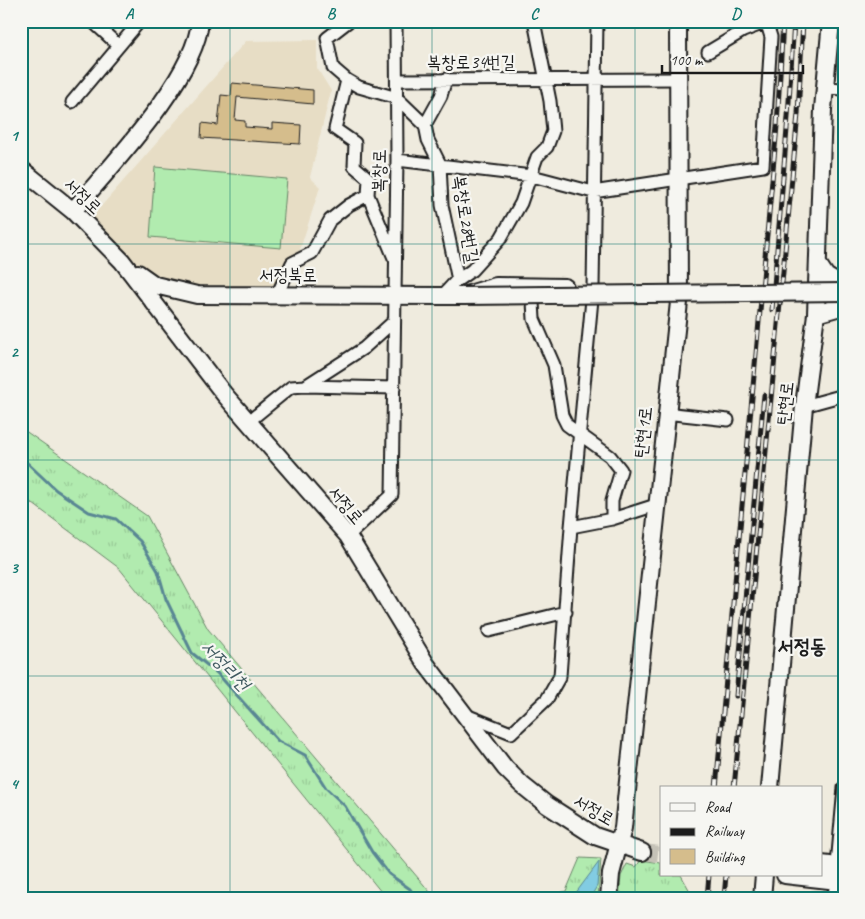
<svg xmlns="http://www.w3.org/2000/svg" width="865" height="919" font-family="Caveat,'Poor Story',sans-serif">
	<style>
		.built { fill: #e7ddc5 }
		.grass { fill: url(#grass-tufts); stroke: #668466 }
		.pitch { fill: #b1ebaf; stroke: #668466 }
		.water { fill: #82cce2; stroke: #598693 }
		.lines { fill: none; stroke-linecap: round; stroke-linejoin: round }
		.stream { stroke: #598693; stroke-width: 3 }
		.building { fill: #d5bd8c; stroke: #1c1c1c }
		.secondary-tunnel { stroke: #c5c2b7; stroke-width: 16; stroke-dasharray: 16 8; stroke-linecap: butt }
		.street-casing { stroke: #1c1c1c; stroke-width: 15 }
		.secondary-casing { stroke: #1c1c1c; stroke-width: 20 }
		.street { stroke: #f6f6f2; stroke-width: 11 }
		.secondary { stroke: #f6f6f2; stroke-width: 16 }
		.rail-casing { stroke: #1c1c1c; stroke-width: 5 }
		.rail { stroke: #f6f6f2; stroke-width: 3; stroke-dasharray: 9; stroke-linecap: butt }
		.secondary-bridge-casing { stroke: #1c1c1c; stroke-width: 20; stroke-linecap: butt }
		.secondary-bridge { stroke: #f6f6f2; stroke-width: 16 }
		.grid { fill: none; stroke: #0f766e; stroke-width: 1; stroke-opacity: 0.55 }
		.labels { text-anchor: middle; stroke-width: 4.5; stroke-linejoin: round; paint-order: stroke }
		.street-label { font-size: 18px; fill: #1c1c1c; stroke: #f6f6f2 }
		.water-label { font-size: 19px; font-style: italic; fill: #405a61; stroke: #f6f6f2 }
		.quarter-label { font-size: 20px; font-weight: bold; fill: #1c1c1c; stroke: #f6f6f2 }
		.neatline { fill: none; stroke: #0f766e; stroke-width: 2 }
		.grid-label { font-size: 16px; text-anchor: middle; font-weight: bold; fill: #0f766e }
	</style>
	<defs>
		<pattern id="grass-tufts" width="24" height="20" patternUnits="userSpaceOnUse" patternTransform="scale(1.25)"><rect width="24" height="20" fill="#b1ebaf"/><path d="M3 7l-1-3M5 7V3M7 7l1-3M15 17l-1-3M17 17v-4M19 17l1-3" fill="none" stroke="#98c996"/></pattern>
	</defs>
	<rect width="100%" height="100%" fill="#efebde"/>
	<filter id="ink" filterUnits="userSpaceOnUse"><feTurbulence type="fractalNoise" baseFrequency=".02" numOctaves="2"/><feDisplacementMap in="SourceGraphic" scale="10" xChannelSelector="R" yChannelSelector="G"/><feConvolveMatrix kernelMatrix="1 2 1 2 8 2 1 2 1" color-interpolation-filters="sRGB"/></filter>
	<g filter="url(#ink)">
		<path class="built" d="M317 40V68L331 91 310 177 320 187 295 265 279 294 187 291 144 272 90 219 246 41Z"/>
		<path class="grass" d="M21 428 147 516 208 629 435 898H386L119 568 21 495Z
			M580 858 601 859 598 898H543L566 891Z
			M641 860 661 863V875H681L691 893V898H619L621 876 627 864 636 867Z"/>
		<path class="pitch" d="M155 167 287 179 281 248 150 237Z"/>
		<path class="water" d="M599 862 597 886 590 898H572Z"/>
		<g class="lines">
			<path class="stream" d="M21 457 56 490 89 512 116 519 140 541 158 571 166 599 192 653 217 673 278 741 305 755 326 788 345 806 372 852 389 874 410 889 416 898"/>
		</g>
		<path class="building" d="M232 83 313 90V104L237 97 235 120 245 121V127L272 129V123L301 125 300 144 201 138 202 123 218 125 221 95 231 96Z"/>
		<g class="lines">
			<path class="secondary-tunnel" d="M642 852 661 854"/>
			<defs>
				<path id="street" d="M92 21 119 46
					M708 52 743 31 767 22
					M446 79 441 96 425 125 428 140 440 164 442 205 458 280
					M347 80 333 68 327 38 349 21
					M397 80 679 79
					M825 88 844 89
					M72 102 140 21
					M397 160 532 176 593 192 763 166 771 37 766 21
					M368 195 394 258
					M277 295 292 263 312 253 330 220 349 205 368 195 369 179 354 166 355 143 335 129 347 80 359 87 397 98 425 125
					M442 296 455 282 472 270 501 238 521 203 537 157 547 147 553 131 550 101 534 21
					M305 386 364 348 394 321
					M804 406 844 395
					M665 413 728 420
					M248 422 291 387 305 386 394 388
					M612 519 656 505
					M571 527 593 288 597 21
					M348 536 392 495 397 160 396 21
					M489 631 566 612
					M466 715 511 733 547 699 560 676 571 527 612 519V501L621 470 610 456 567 425 562 415 554 365 534 319 533 302
					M834 898 844 788"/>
				<path id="secondary" d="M21 169 73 211 122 261 224 394 348 536 426 664 505 768 522 785 547 805 595 836 642 852
					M73 211C110 167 196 77 200 21
					M818 264 826 276 844 287
					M138 273 155 285 197 295 442 296H462L496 286 565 287
					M816 314 844 306
					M770 788 804 406 816 314 823 109 831 21
					M821 864 830 865 836 872 844 873
					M785 875 829 880 836 872
					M609 898 611 874 623 828 679 302 678 21
					M762 898 764 875"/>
			</defs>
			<use href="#street" class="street-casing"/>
			<use href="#secondary" class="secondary-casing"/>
			<use href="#street" class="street"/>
			<use href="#secondary" class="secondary"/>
			<defs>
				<path id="rail" d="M772 310 788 117 794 21
					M736 696 764 395
					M716 788 777 126 783 21
					M734 788 798 114 803 21
					M707 898 709 875
					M724 898 726 875"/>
			</defs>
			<use href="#rail" class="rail-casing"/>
			<use href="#rail" class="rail"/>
			<defs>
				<path id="secondary-bridge" d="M462 296 844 292"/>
			</defs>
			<use href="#secondary-bridge" class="secondary-bridge-casing"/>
			<use href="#secondary-bridge" class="secondary-bridge"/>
		</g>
	</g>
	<path class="grid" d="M230 21V898M432 21V898M635 21V898M21 244H844M21 460H844M21 676H844"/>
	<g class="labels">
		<g class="street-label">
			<text x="471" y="68">복창로34번길</text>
			<text transform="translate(379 171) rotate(-89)" y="6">복창로</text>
			<text transform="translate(83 196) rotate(43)" y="6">서정로</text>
			<text transform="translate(466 219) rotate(81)" y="6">복창로28번길</text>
			<text x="288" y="281">서정북로</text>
			<text transform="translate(785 403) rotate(-84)" y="6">탄현로</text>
			<text transform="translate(643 432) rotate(-84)" y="6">탄현1로</text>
			<text transform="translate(346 505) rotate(50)" y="6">서정로</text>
			<text transform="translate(594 810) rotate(30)" y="6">서정로</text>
		</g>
		<g class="water-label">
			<text transform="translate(226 665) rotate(46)" y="7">서정리천</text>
		</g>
		<g class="quarter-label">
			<text x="802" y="653">서정동</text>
		</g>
	</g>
	<rect width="865" height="919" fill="none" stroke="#f6f6f2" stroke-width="55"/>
	<rect x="660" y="786" width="162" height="90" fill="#f6f6f2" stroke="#9f9f9c"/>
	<rect x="670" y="803" width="25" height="8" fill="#f6f6f2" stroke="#9f9f9c"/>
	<text x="705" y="812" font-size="15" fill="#1c1c1c">Road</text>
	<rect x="670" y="828" width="25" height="8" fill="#1c1c1c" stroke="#9f9f9c"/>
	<text x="705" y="836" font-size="15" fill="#1c1c1c">Railway</text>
	<rect x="670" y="849" width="25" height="15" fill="#d5bd8c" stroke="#9f9f9c"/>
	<text x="705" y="862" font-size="15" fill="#1c1c1c">Building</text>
	<path d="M662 65v8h141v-8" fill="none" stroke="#1c1c1c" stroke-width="2.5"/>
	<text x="670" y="65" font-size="15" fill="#1c1c1c" stroke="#f6f6f2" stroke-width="4" paint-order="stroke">100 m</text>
	<rect x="28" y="28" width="810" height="864" class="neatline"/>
	<g class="grid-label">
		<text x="129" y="19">A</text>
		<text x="331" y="19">B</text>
		<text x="534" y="19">C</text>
		<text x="736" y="19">D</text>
		<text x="14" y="141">1</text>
		<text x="14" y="357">2</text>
		<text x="14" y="573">3</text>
		<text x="14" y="789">4</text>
	</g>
</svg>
